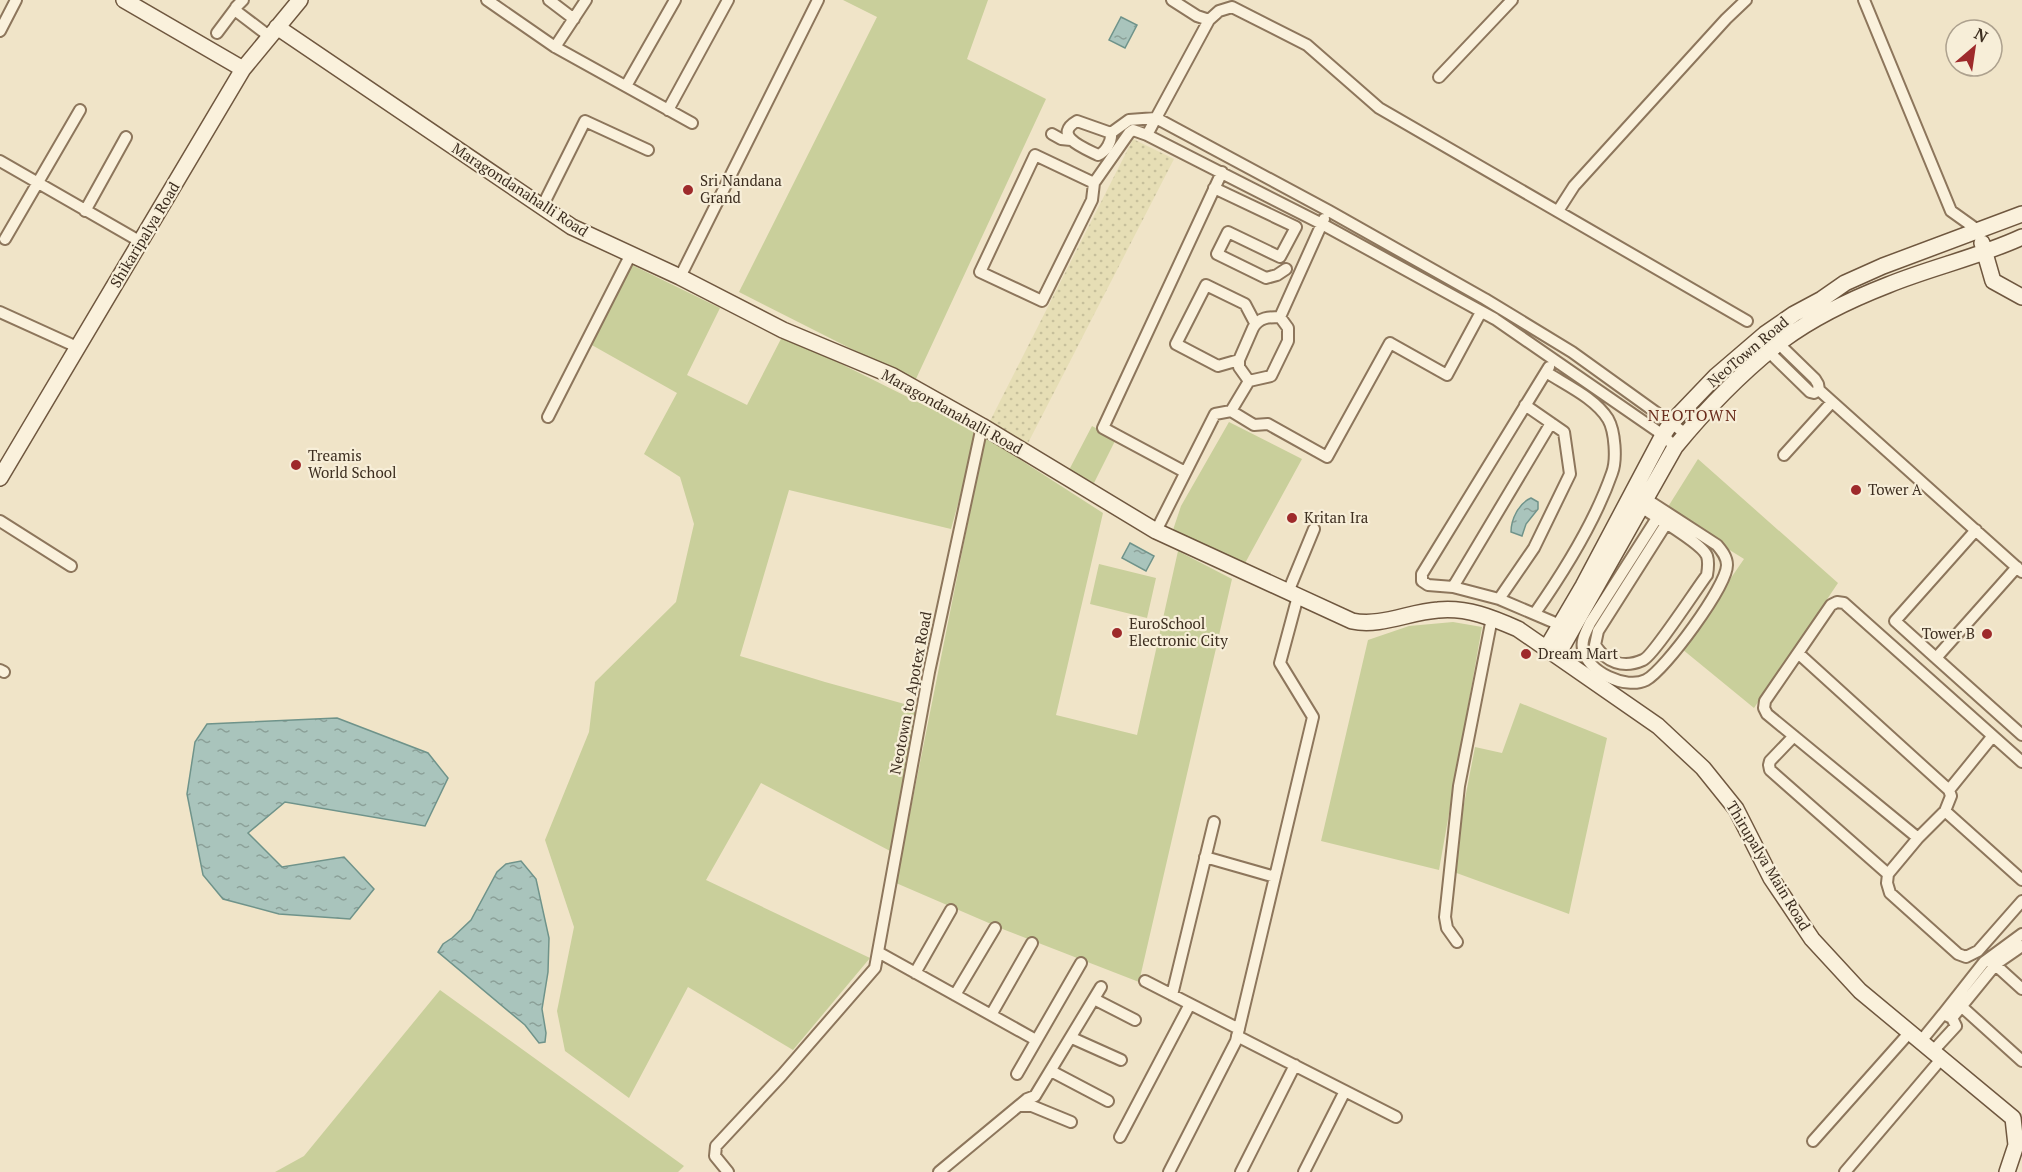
<svg xmlns="http://www.w3.org/2000/svg" width="2022" height="1172" font-family="'PT Serif',serif">
	<style>
		.farmland { fill: url(#farmland-dots) }
		.green { fill: #c9cf9b }
		.water { fill: url(#water-ripples); stroke: #6f938a; stroke-width: 1.5 }
		.lines { fill: none; stroke-linecap: round; stroke-linejoin: round }
		.street-casing { stroke: #8d765c; stroke-width: 14 }
		.secondary-casing { stroke: #6f573f; stroke-width: 18 }
		.street { stroke: #faf1dc; stroke-width: 10 }
		.secondary { stroke: #faf1dc; stroke-width: 15 }
		.poi-dot { fill: #9e2a2b; stroke: #f7eed8; stroke-width: 2 }
		.labels { text-anchor: middle; stroke-width: 4.5; stroke-linejoin: round; paint-order: stroke }
		.poi-label { font-size: 15px; fill: #3d2e20; stroke: #f7eed8; text-anchor: start }
		.street-label { font-size: 15px; fill: #3d2e20; stroke: #f7eed8 }
		.neighbourhood-label { font-size: 16px; letter-spacing: 1.5px; fill: #6b2e1e; stroke: #f7eed8 }
	</style>
	<defs>
		<pattern id="farmland-dots" width="8" height="8" patternUnits="userSpaceOnUse" patternTransform="scale(1.5)"><rect width="8" height="8" fill="#e6deb5"/><path d="M2 2h.1M6 6h.1" fill="none" stroke="#c6bf9b" stroke-width="1.8" stroke-linecap="round"/></pattern>
		<pattern id="water-ripples" width="26" height="14" patternUnits="userSpaceOnUse" patternTransform="scale(1.5)"><rect width="26" height="14" fill="#a9c4bc"/><path d="M2 4q2-2 4 0t4 0M15 11q2-2 4 0t4 0" fill="none" stroke="#8ba098"/></pattern>
	</defs>
	<rect width="100%" height="100%" fill="#f0e4c8"/>
	<path class="farmland" d="M1133 139 1174 159 1027 445 990 421Z"/>
	<path class="green" d="M843 0H988L967 59 1046 99 915 381 739 292 877 17Z
		M630 264 720 308 687 375 747 405 783 335 978 432 951 529 789 490 740 656 825 682 919 708 892 852 761 783 706 880 870 958 793 1050 688 987 629 1098 565 1051 557 1011 574 927 545 840 589 732 595 682 676 602 694 524 680 477 644 454 677 393 590 344Z
		M1229 422 1302 459 1244 565 1173 530 1181 506Z
		M1092 426 1116 439 1094 483 1069 470Z
		M985 437 1103 513 1056 715 1137 735 1178 551 1232 579 1139 982 1005 930 896 883Z
		M1698 459 1838 583 1754 708 1682 649 1744 559 1666 510Z
		M1099 564 1156 578 1147 618 1090 604Z
		M1453 622 1482 627 1439 870 1321 841 1368 640 1409 626Z
		M1520 703 1607 738 1569 914 1451 871 1475 747 1502 753Z
		M440 990 684 1166 678 1172H275L304 1156Z"/>
	<path class="water" d="M1121 17 1137 25 1125 48 1109 40Z
		M1531 498 1538 502V509L1526 524 1522 536 1511 532C1511 519 1519 503 1531 498Z
		M1130 543 1154 556 1146 571 1122 558Z
		M337 718 428 753 448 778 425 826 285 802 248 833 282 867 344 857 374 889 350 919 279 914 223 899 203 875 187 794 195 742 207 724Z
		M521 861 536 879 549 938 548 972 542 1009 546 1033 545 1042 539 1043 525 1025 438 952 443 944 452 938 471 920 497 872 506 864Z"/>
	<g class="lines">
		<defs>
			<path id="street" d="M243 0 236 7V11L269 36
				M487 0 555 47 692 123
				M549 0 574 19
				M1172 0 1197 16 1209 20
				M1864 0 1951 211 1979 231
				M0 31 16 0
				M217 33 235 9
				M555 47 586 0
				M1439 77 1512 0
				M626 86 675 0
				M668 110 728 0
				M1077 121 1111 133C1112 141 1106 152 1098 155 1086 149 1051 136 1077 121Z
				M1111 133 1129 120 1156 118 1209 20 1219 11 1232 7 1307 45 1379 108 1747 321
				M1052 134 1061 139 1071 140
				M0 161 141 242
				M1094 183 1035 155 980 272 1042 301 1092 200 1094 183 1129 133 1133 130 1147 135
				M1214 188 1296 227 1280 257 1228 232 1217 254 1266 278 1277 275 1286 269
				M542 207 585 121 648 150
				M85 211 126 137
				M1558 211 1574 186 1726 19 1746 0
				M5 239 80 110
				M680 277 818 0
				M0 312 77 347
				M1280 317 1324 219
				M1769 352 1810 392 1814 393 1819 390 1818 384 1815 379 1779 344
				M1239 360 1218 366 1176 344 1206 285 1245 304 1255 323
				M1819 390 2022 572
				M1231 411 1254 425 1268 424 1327 457 1390 343 1447 375 1481 312
				M548 417 631 254
				M1551 423 1453 587 1499 599 1560 625
				M1675 447 1663 435 1495 319 1322 224 1147 135 1156 118 1329 211 1485 299 1572 352 1686 434
				M1784 455 1832 402
				M1185 472 1103 428 1222 172
				M1646 499 1717 545C1722 551 1727 557 1727 565 1727 586 1665 670 1646 680 1626 690 1587 672 1583 649 1581 640 1586 632 1590 623L1657 518
				M1641 507C1655 517 1702 543 1707 556 1709 562 1708 569 1707 575 1697 588 1653 656 1643 660 1623 669 1606 662 1595 645L1598 631 1666 524
				M0 521 71 566
				M1156 531 1215 414 1231 411 1249 381 1271 376 1288 341V328L1280 317C1269 317 1259 317 1253 328L1239 360V367L1249 381
				M2017 567 1936 658 2022 735
				M1453 587 1428 585 1422 581V574L1549 367
				M1288 592 1314 529
				M1499 599 1534 548 1570 474 1564 432 1525 405
				M1535 613C1563 573 1596 519 1612 473 1617 460 1615 431 1608 419 1595 398 1566 385 1546 372
				M1798 653 1949 790 1951 796 1945 811 1918 838 1888 874 1887 883 1890 893 1958 954 1966 957 1978 951 2022 901
				M1936 658 1895 621 1976 530
				M0 670 4 672
				M1794 736 1770 761 1769 765 1770 770 1888 874
				M1949 790 1992 737
				M1945 811 2022 880
				M1918 838 1767 714 1764 708 1765 701 1831 605 1837 602 1844 603 2022 762
				M1205 857 1275 877
				M1457 942 1447 928 1445 917 1459 786 1492 618
				M878 952 1036 1040
				M1990 960 2022 989
				M915 973 951 910
				M1145 981 1239 1029
				M955 995 995 928
				M1172 995 1214 822
				M1094 999 1135 1020
				M1961 1006 2022 1061
				M1943 1014 1984 962 2022 934
				M991 1015 1032 943
				M1952 1018 1996 964 2022 946
				M1237 1036 1396 1117
				M1072 1038 1121 1060
				M1921 1041 1943 1014 1952 1018 1956 1026 1933 1051
				M1051 1071 1108 1101
				M1017 1074 1081 963
				M1020 1106H1032L1071 1122
				M1120 1137 1190 1004
				M1813 1141 1910 1032
				M728 1172 715 1156 716 1146 782 1075 875 968 929 672 982 426
				M939 1172 1027 1099 1035 1096 1101 987
				M1169 1172 1236 1041 1313 717 1280 663 1298 596
				M1241 1172 1295 1065
				M1304 1172 1345 1091
				M1845 1172 1942 1058"/>
			<path id="secondary" d="M124 0 243 69
				M277 27 572 227 680 277 783 330 893 376 982 426 1156 531 1352 621C1381 627 1409 612 1438 610 1467 607 1493 618 1518 629L1658 726 1703 768 1736 809 1771 878 1812 939 1860 991 2013 1118 2016 1145 2007 1172
				M1982 243 1993 281 2022 297
				M0 478 243 69 300 0
				M1546 649 1583 586 1663 435 1671 423 1716 376 1765 334 1794 314 1822 299 1845 283 1883 266 2022 214
				M1557 656 1675 447C1707 408 1743 371 1783 340 1814 317 1852 299 1888 285 1932 267 1979 257 2022 237"/>
		</defs>
		<use href="#street" class="street-casing"/>
		<use href="#secondary" class="secondary-casing"/>
		<use href="#street" class="street"/>
		<use href="#secondary" class="secondary"/>
	</g>
	<g class="poi-dot">
		<circle cx="688" cy="190" r="6"/>
		<circle cx="296" cy="465" r="6"/>
		<circle cx="1856" cy="490" r="6"/>
		<circle cx="1292" cy="518" r="6"/>
		<circle cx="1117" cy="633" r="6"/>
		<circle cx="1987" cy="634" r="6"/>
		<circle cx="1526" cy="654" r="6"/>
	</g>
	<g class="labels">
		<g class="poi-label">
			<text x="700" y="186">Sri Nandana<tspan x="700" dy="17">Grand</tspan></text>
			<text x="308" y="461">Treamis<tspan x="308" dy="17">World School</tspan></text>
			<text x="1868" y="495">Tower A</text>
			<text x="1304" y="523">Kritan Ira</text>
			<text x="1129" y="629">EuroSchool<tspan x="1129" dy="17">Electronic City</tspan></text>
			<text x="1975" y="639" text-anchor="end">Tower B</text>
			<text x="1538" y="659">Dream Mart</text>
		</g>
		<g class="street-label">
			<text transform="translate(520 190) rotate(33)" y="5">Maragondanahalli Road</text>
			<text transform="translate(145 235) rotate(-59)" y="5">Shikaripalya Road</text>
			<text transform="translate(1748 352) rotate(-40)" y="5">NeoTown Road</text>
			<text transform="translate(952 412) rotate(29)" y="5">Maragondanahalli Road</text>
			<text transform="translate(911 693) rotate(-79)" y="5">Neotown to Apotex Road</text>
			<text transform="translate(1768 866) rotate(59)" y="5">Thirupalya Main Road</text>
		</g>
		<g class="neighbourhood-label">
			<text x="1693" y="421">NEOTOWN</text>
		</g>
	</g>
	<g transform="translate(1974 48) rotate(29)"><circle r="28" fill="#f7eed8" stroke="#ada18e" stroke-width="1.5"/>
	<path d="M0-4.5L10 22L0 15L-10 22Z" fill="#9e2a2b"/>
	<text y="-9" font-size="16" font-weight="bold" text-anchor="middle" fill="#3d2e20">N</text>
	</g>
</svg>
